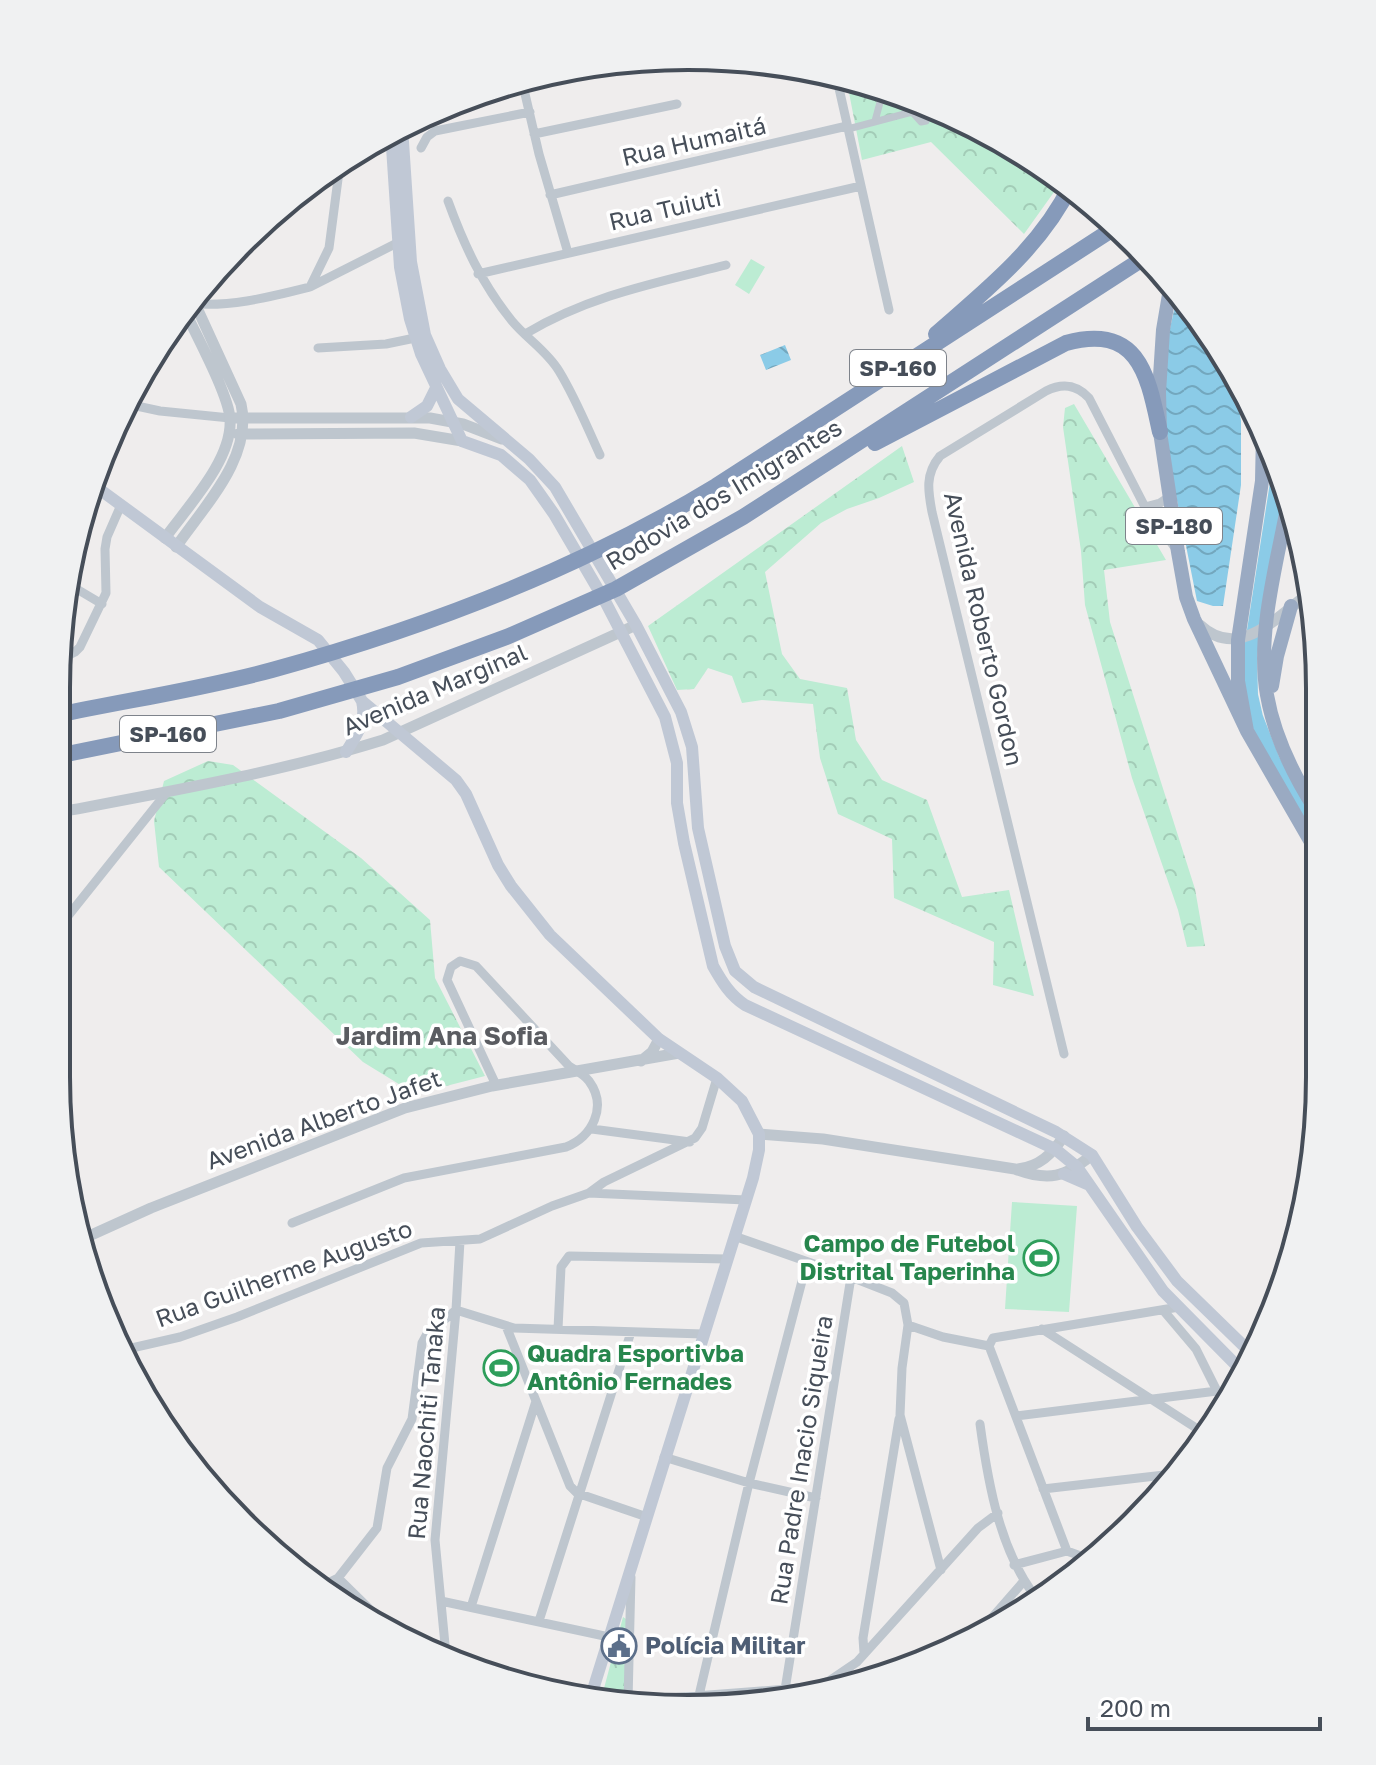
<svg xmlns="http://www.w3.org/2000/svg" width="1376" height="1765" font-family="'Golos Text',sans-serif">
	<style>
		.green { fill: #bcecd3 }
		.forest { fill: url(#forest-crowns) }
		.water { fill: url(#water-waves) }
		.lines { fill: none; stroke-linecap: round; stroke-linejoin: round }
		.river { stroke: #8bcbe7; stroke-width: 14 }
		.pedestrian { stroke: #bec6ce; stroke-width: 7 }
		.minor { stroke: #bec6ce; stroke-width: 9 }
		.tertiary { stroke: #bec6ce; stroke-width: 11 }
		.secondary { stroke: #c0c8d5; stroke-width: 12 }
		.trunk { stroke: #9aaac2; stroke-width: 14 }
		.motorway { stroke: #869aba; stroke-width: 16 }
		.labels { text-anchor: middle; stroke-width: 7; stroke-linejoin: round; paint-order: stroke }
		.shield { fill: #fff; stroke: #7e838b; stroke-width: 2 }
		.shield-label { font-size: 22px; font-weight: bold; fill: #464e59 }
		.street-label { font-size: 24px; fill: #464e59; stroke: #fff }
		.leisure-label { font-size: 24px; font-weight: bold; fill: #27864d; stroke: #fff; text-anchor: end }
		.service-label { font-size: 24px; font-weight: bold; fill: #4e5e75; stroke: #fff; text-anchor: start }
		.neighbourhood-label { font-size: 26px; font-weight: bold; fill: #5a5c61; stroke: #fff }
		.rim { fill: none; stroke: #464e59; stroke-width: 4 }
	</style>
	<defs>
		<pattern id="forest-crowns" width="20" height="18" patternUnits="userSpaceOnUse" patternTransform="scale(2)"><rect width="20" height="18" fill="#bcecd3"/><path d="M2 6a3 3 0 1 1 6 0M12 15a3 3 0 1 1 6 0" fill="none" stroke="#a3ccb7"/></pattern>
		<pattern id="water-waves" width="16" height="10" patternUnits="userSpaceOnUse" patternTransform="scale(2)"><rect width="16" height="10" fill="#8bcbe7"/><path d="M0 5q4-4 8 0t8 0" fill="none" stroke="#73a7be"/></pattern>
	</defs>
	<rect width="100%" height="100%" fill="#efeded"/>
	<path class="green" d="M751 259 765 267 749 294 735 285Z
		M1012 1202 1077 1206 1069 1312 1005 1309Z"/>
	<path class="forest" d="M846 77 967 121 1061 180 1059 185 1024 234 931 142 862 160Z
		M1074 404 1166 560 1104 570 1110 622 1195 889 1205 946 1187 947 1178 910 1132 778 1085 605 1081 551 1063 427 1065 408Z
		M902 446 914 482 879 498 847 509 821 523 765 572 782 654 800 679 847 688 856 740 882 780 927 800 962 897 1009 890 1034 996 993 985 994 942 894 898 892 839 838 814 820 758 813 704 762 700 742 703 732 676 708 668 694 689 677 690 648 626Z
		M208 761 233 765 361 858 430 920 435 978 485 1076 415 1094 363 1062 159 867 154 821 164 781Z
		M623 1617 626 1619 625 1690 623 1694 608 1698 603 1692Z"/>
	<path class="water" d="M1178 292 1232 368 1241 421V485L1223 606H1213L1197 601 1170 465 1165 412 1167 342Z
		M785 345 791 360 766 370 760 355Z"/>
	<g class="lines">
		<path class="river" d="M1279 470 1250 656 1251 695 1256 717 1273 760 1315 834"/>
		<path class="pedestrian" d="M906 98 912 112
			M875 121 882 95
			M848 129 912 112 921 122 926 121 927 112 922 104"/>
		<path class="minor" d="M836 75 889 310
			M522 81 539 154 568 253
			M534 134 677 104
			M421 148 427 137 435 131 530 112
			M550 195 847 126
			M448 201C464 245 482 284 512 321 527 339 547 351 559 371 575 397 587 427 600 455
			M254 231 258 239
			M478 274 861 186
			M310 287 399 242
			M187 303C228 308 270 297 310 287L329 248 340 164
			M525 334C588 296 655 283 726 265
			M318 348 386 344 415 338
			M132 405 160 411 230 418
			M1145 507 1160 503 1169 497
			M70 585 102 604
			M57 650 67 656 75 652 80 647 106 593 105 549 107 537 121 505
			M56 931 167 792
			M1064 1054 932 512C928 491 925 474 940 456L1046 391C1062 383 1076 384 1089 398L1145 507 1176 549
			M592 1129 690 1142
			M589 1193 604 1182 695 1138 702 1128 717 1078
			M292 1223 404 1178 566 1147C592 1137 608 1107 589 1081 584 1074 575 1070 569 1066L476 966 460 961 451 967 447 980 496 1085
			M734 1236 851 1277 892 1293 904 1303 908 1325 902 1368 900 1415 941 1570
			M1163 1310 1196 1349 1217 1391 1229 1399
			M908 1325 943 1337 989 1346
			M506 1326 570 1486 577 1493 647 1517
			M558 1329 561 1267 569 1256 727 1259
			M1042 1329 1207 1435
			M989 1346 1067 1551
			M989 1346 993 1338 1179 1307
			M123 1350 180 1337 237 1317 421 1243 480 1239 552 1206 589 1193 746 1200
			M1016 1416 1217 1391
			M980 1424C988 1483 1000 1553 1038 1600
			M664 1457 749 1483 816 1498
			M1043 1489 1173 1474
			M1014 1565 1067 1551 1086 1558 1097 1557
			M338 1578 395 1634
			M322 1586 338 1578 377 1528 387 1468 412 1419 422 1343 427 1334 456 1310 514 1328 703 1334
			M441 1601 609 1637
			M471 1607 536 1401
			M539 1621 631 1332
			M976 1636 1023 1582
			M864 1653 863 1638 899 1419
			M446 1655 435 1540 456 1310 460 1241
			M784 1696 851 1277
			M628 1701 631 1577
			M630 1701 800 1688 816 1686 829 1681 857 1662 978 1528 998 1513
			M696 1708 749 1483 807 1262"/>
		<path class="tertiary" d="M230 418H430L463 424 502 439
			M238 434 414 433 462 441
			M165 538C188 506 233 459 230 419 229 395 195 333 184 309
			M176 547C205 505 253 457 241 404L192 297
			M1200 625C1238 661 1276 618 1308 594
			M57 816 66 811C172 791 280 772 383 740L636 625
			M641 1061 652 1052 659 1039
			M759 1134 823 1139 1015 1169C1049 1182 1065 1177 1092 1155
			M1018 1169C1040 1166 1051 1155 1064 1136
			M78 1241 151 1208 405 1108 492 1086 679 1053"/>
		<path class="secondary" d="M402 127 411 262 425 335 440 369 458 399 529 459 555 487 636 625 681 712 692 747 698 828 725 946 735 971 754 987 1056 1132 1092 1155 1137 1227 1177 1281 1253 1355
			M391 132 400 267 410 319 421 354 462 441 501 455 530 480 554 514 606 603 665 717 677 763V803L684 843 713 966C722 982 730 995 745 1005L1055 1149 1077 1167 1163 1291 1243 1372
			M411 417 427 406 436 388
			M91 483 260 607 318 640 344 672 362 701 456 780 466 794 498 865 511 886 550 935 659 1039 717 1078 742 1101 759 1134V1150L753 1178 591 1696
			M346 752C357 734 367 722 362 701
			M1064 1174 1087 1184"/>
		<path class="trunk" d="M1171 283 1163 330 1159 392 1160 432 1178 552 1186 597 1194 619 1247 731
			M1263 432 1262 481 1238 640V681L1247 731 1315 849
			M1289 498C1278 559 1256 634 1267 695 1274 735 1294 776 1315 809
			M1272 686 1277 656 1291 606"/>
		<path class="motorway" d="M936 334C986 290 1041 247 1071 185
			M875 443 1066 343C1140 323 1148 377 1160 432
			M57 715C128 700 202 689 272 670 428 627 578 570 716 486L1116 227
			M57 756 279 711 398 677 509 636 616 589 743 517 1147 256"/>
	</g>
	<defs>
		<symbol id="stadium-ring" viewBox="-11 -11 22 22"><circle r="9.5" fill="#fff" stroke="#2e9e5b" stroke-width="1.5"/><path d="M0-5a6.5 5 0 1 0 0 10a6.5 5 0 1 0 0-10ZM-3.5-1.8h7v3.6h-7Z" fill="#2e9e5b"/></symbol>
		<symbol id="civic-ring" viewBox="-11 -11 22 22"><circle r="9.5" fill="#fff" stroke="#5c6f8a" stroke-width="1.5"/><path d="M-.6-6.5H3V-4.5H.6V-3L4-1V1h2V6H-6V1h2V-1L-.6-3ZM-1.2 2.5V6h2.4V2.5Z" fill="#5c6f8a"/></symbol>
	</defs>
	<g fill-rule="evenodd">
		<use href="#stadium-ring" x="1021" y="1238" width="40" height="40"/>
		<use href="#stadium-ring" x="481" y="1348" width="40" height="40"/>
		<use href="#civic-ring" x="599" y="1626" width="40" height="40"/>
	</g>
	<g class="labels">
		<g class="shield">
			<rect x="850" y="350" width="96" height="36" rx="6"/>
			<rect x="1126" y="508" width="96" height="36" rx="6"/>
			<rect x="120" y="716" width="96" height="36" rx="6"/>
		</g>
		<g class="shield-label">
			<text x="898" y="376">SP-160</text>
			<text x="1174" y="534">SP-180</text>
			<text x="168" y="742">SP-160</text>
		</g>
		<g class="street-label">
			<text transform="translate(694 142) rotate(-13)" y="8">Rua Humaitá</text>
			<text transform="translate(665 210) rotate(-13)" y="8">Rua Tuiuti</text>
			<text transform="translate(724 495) rotate(-31)" y="8">Rodovia dos Imigrantes</text>
			<text transform="translate(983 629) rotate(77)" y="8">Avenida Roberto Gordon</text>
			<text transform="translate(435 690) rotate(-23)" y="8">Avenida Marginal</text>
			<text transform="translate(324 1120) rotate(-20)" y="8">Avenida Alberto Jafet</text>
			<text transform="translate(284 1274) rotate(-20)" y="8">Rua Guilherme Augusto</text>
			<text transform="translate(427 1423) rotate(-85)" y="8">Rua Naochiti Tanaka</text>
			<text transform="translate(802 1460) rotate(-81)" y="8">Rua Padre Inacio Siqueira</text>
		</g>
		<g class="leisure-label">
			<text x="1015" y="1252">Campo de Futebol<tspan x="1015" dy="28">Distrital Taperinha</tspan></text>
			<text x="527" y="1362" text-anchor="start">Quadra Esportivba<tspan x="527" dy="28">Antônio Fernades</tspan></text>
		</g>
		<g class="service-label">
			<text x="645" y="1654">Polícia Militar</text>
		</g>
		<g class="neighbourhood-label">
			<text x="442" y="1045">Jardim Ana Sofia</text>
		</g>
	</g>
	<path d="M0 0H1376V1765H0ZM688 70H688A618 618 0 0 1 1306 688V1077A618 618 0 0 1 688 1695H688A618 618 0 0 1 70 1077V688A618 618 0 0 1 688 70Z" fill="#f0f1f2" fill-rule="evenodd"/>
	<path class="rim" d="M688 70H688A618 618 0 0 1 1306 688V1077A618 618 0 0 1 688 1695H688A618 618 0 0 1 70 1077V688A618 618 0 0 1 688 70Z"/>
	<path d="M1088 1717v12h232v-12" fill="none" stroke="#464e59" stroke-width="4"/>
	<text x="1100" y="1717" font-size="24" fill="#464e59" stroke="#ffffff" stroke-width="6" paint-order="stroke">200 m</text>
</svg>
